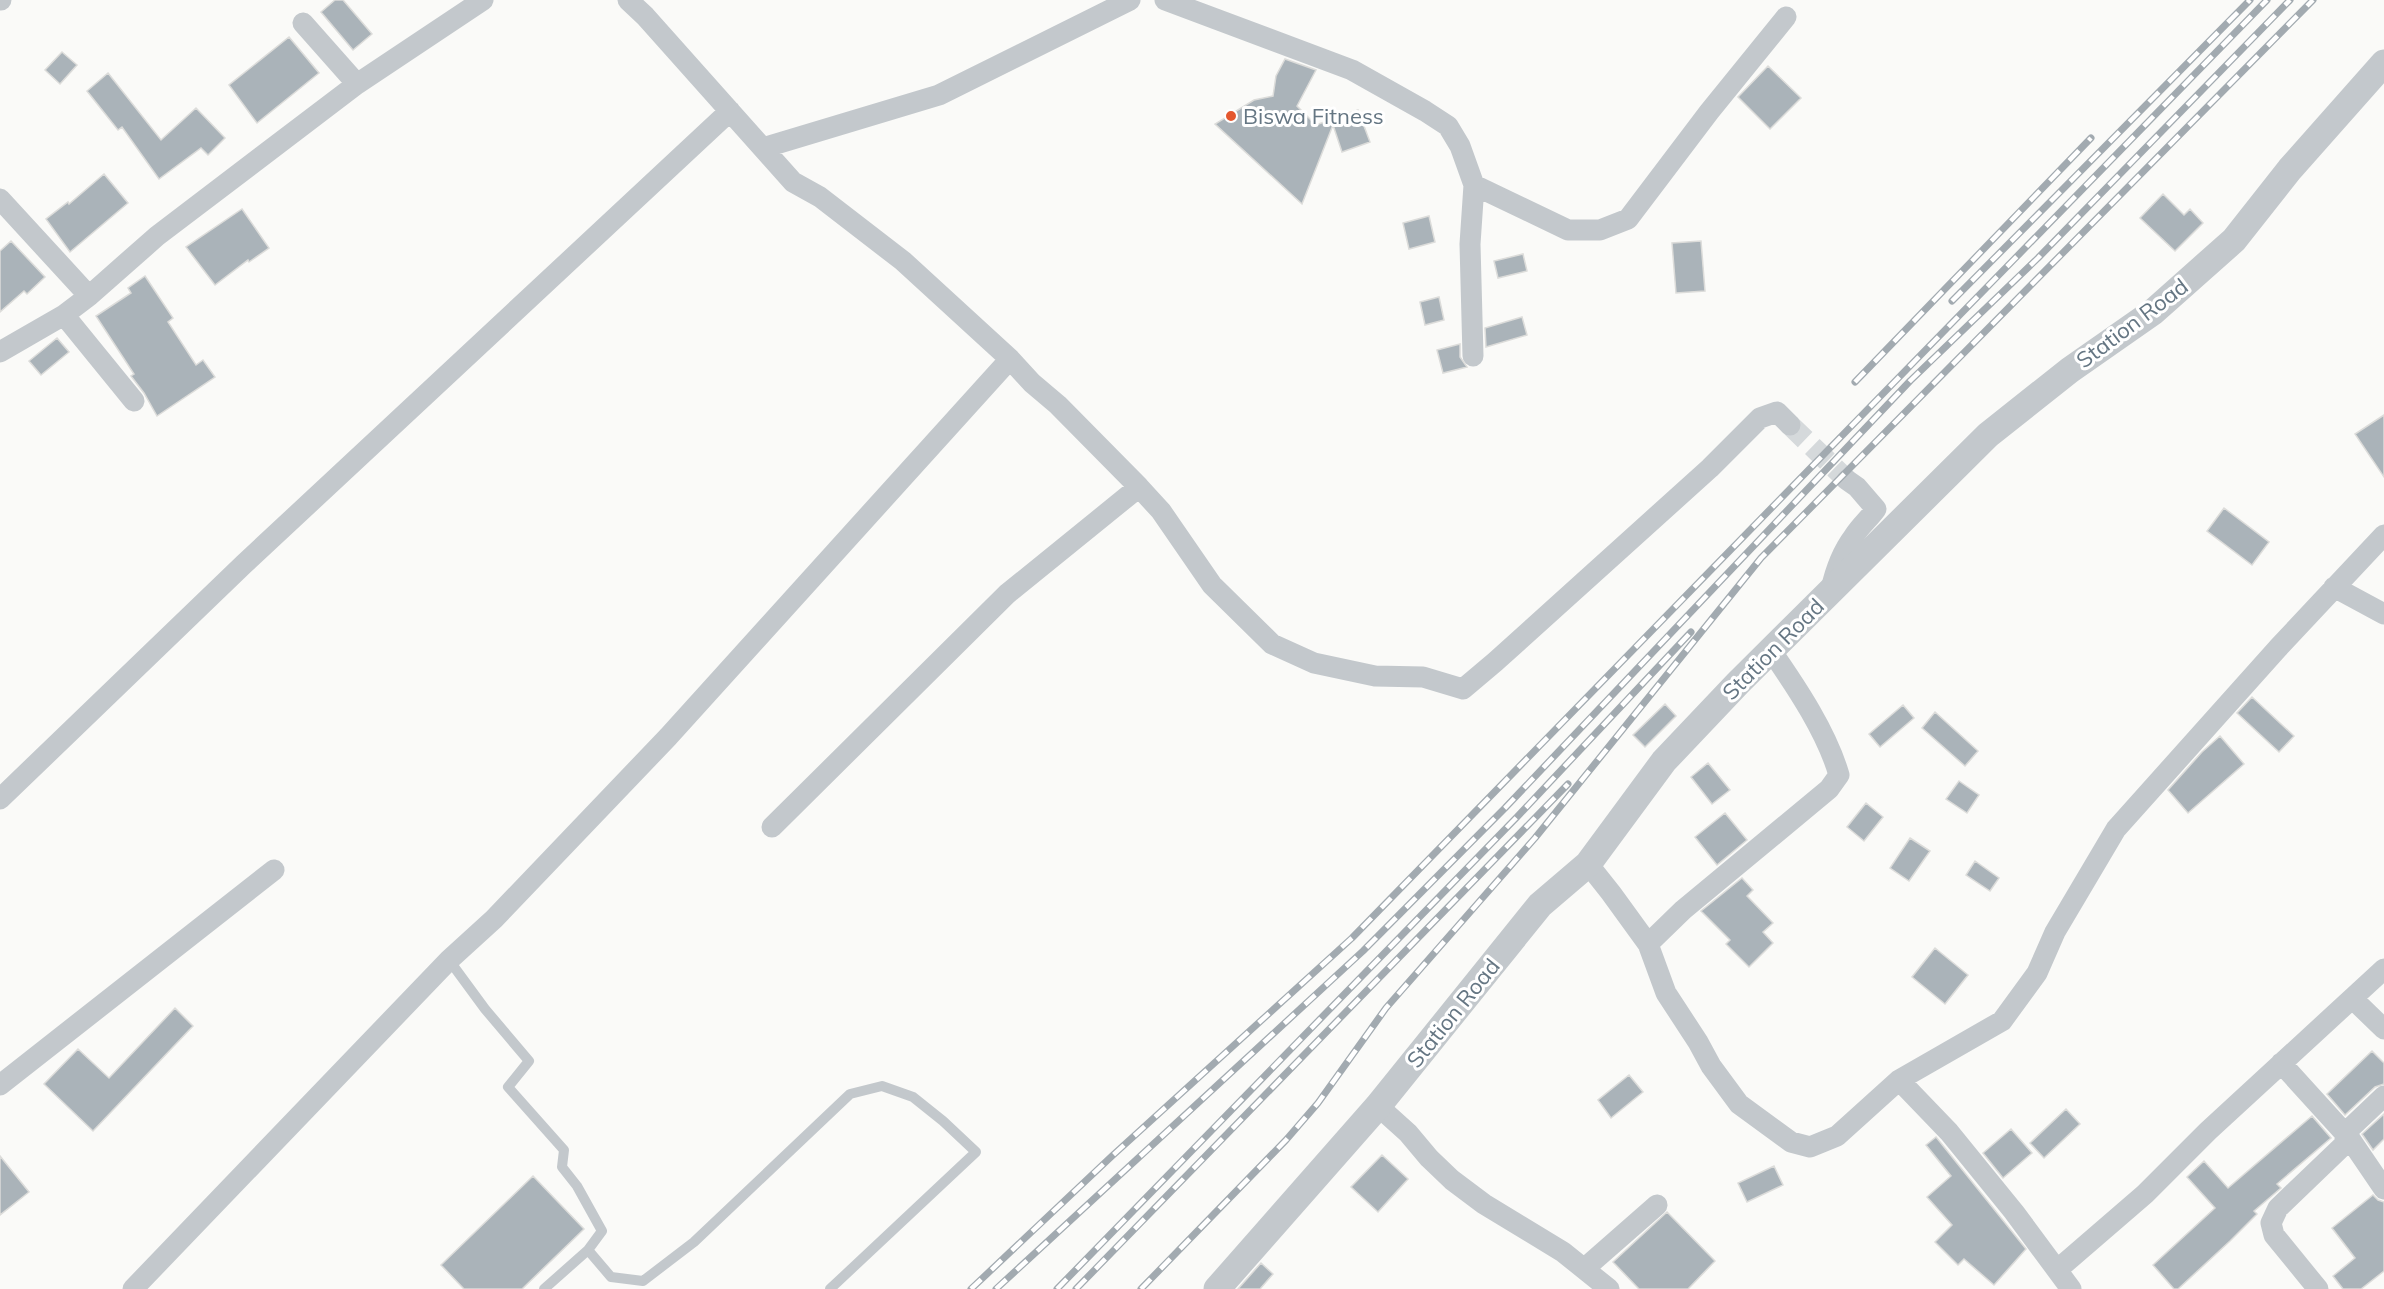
<svg xmlns="http://www.w3.org/2000/svg" width="2384" height="1289" font-family="Mulish,sans-serif">
	<style>
		.building { fill: #aab3b9; stroke: #dcdcda; stroke-width: 1.5 }
		.lines { fill: none; stroke-linecap: round; stroke-linejoin: round }
		.minor-tunnel { stroke: #d5d9db; stroke-width: 21; stroke-dasharray: 21 10; stroke-linecap: butt }
		.service { stroke: #c3c8cc; stroke-width: 10 }
		.minor { stroke: #c3c8cc; stroke-width: 21 }
		.tertiary { stroke: #c3c8cc; stroke-width: 27 }
		.rail-casing { stroke: #a2aab0; stroke-width: 7 }
		.rail { stroke: #fff; stroke-width: 4.5; stroke-dasharray: 14; stroke-linecap: butt }
		.poi-dot { fill: #e4572e; stroke: #fff; stroke-width: 2 }
		.labels { text-anchor: middle; stroke-width: 6; stroke-linejoin: round; paint-order: stroke }
		.poi-label { font-size: 22px; fill: #657683; stroke: #fff; text-anchor: start }
		.street-label { font-size: 22px; fill: #657683; stroke: #fff }
	</style>
	<rect width="100%" height="100%" fill="#fafaf8"/>
	<path class="building" d="M335 0H343L372 34 353 50 321 12Z
		M289 37 319 73 257 123 229 85Z
		M62 52 77 65 60 84 45 70Z
		M1285 59 1316 70 1297 106 1316 125 1358 110 1370 142 1342 152 1333 125 1302 204 1215 124 1254 100 1273 96 1276 76Z
		M1768 66 1801 98 1770 129 1738 97Z
		M108 73 161 140 196 108 225 138 208 155 201 148 159 179 122 127 118 130 87 91Z
		M104 174 128 203 70 252 46 219 68 202 69 204Z
		M2163 194 2184 215 2190 209 2203 223 2175 251 2140 218Z
		M242 209 269 248 249 262 248 260 215 285 186 247Z
		M1429 216 1435 242 1409 249 1403 223Z
		M11 241 45 277 27 294 24 291 0 312V251Z
		M1701 241 1705 291 1676 293 1672 243Z
		M1523 254 1527 271 1498 278 1494 261Z
		M145 276 173 318 168 322 196 365 203 360 215 377 157 416 144 393 131 376 134 374 96 316 131 293 128 288Z
		M1439 297 1444 320 1425 325 1420 302Z
		M1522 317 1527 335 1486 347 1485 328Z
		M57 338 69 352 41 375 29 361Z
		M1460 344V357L1467 367 1443 373 1437 350Z
		M2384 415V477L2355 434Z
		M2224 508 2269 542 2252 565 2207 531Z
		M2252 697 2294 736 2279 752 2237 713Z
		M1665 704 1676 716 1645 747 1633 735Z
		M1903 705 1914 718 1880 747 1869 734Z
		M1935 712 1978 751 1965 766 1922 728Z
		M2220 736 2244 764 2188 813 2168 790 2202 752Z
		M1708 763 1730 790 1712 804 1691 777Z
		M1959 781 1979 795 1967 813 1946 799Z
		M1866 803 1883 817 1864 841 1847 827Z
		M1725 813 1747 840 1717 865 1695 837Z
		M1910 838 1930 851 1909 881 1890 868Z
		M1975 861 1999 878 1990 891 1966 875Z
		M1742 878 1753 890 1747 896 1773 923 1763 932 1773 943 1749 967 1726 944 1730 940 1701 911Z
		M1935 948 1968 975 1945 1004 1912 977Z
		M175 1008 193 1026 93 1131 44 1084 78 1049 109 1078Z
		M2372 1051 2384 1063V1084L2375 1087 2345 1115 2327 1094Z
		M1629 1075 1643 1092 1611 1118 1598 1100Z
		M2066 1109 2080 1124 2044 1158 2030 1143Z
		M2384 1114V1139L2373 1150 2362 1134Z
		M2312 1116 2331 1138 2277 1184 2281 1188 2254 1211 2257 1214 2230 1241 2178 1289H2174L2153 1265 2215 1208 2187 1177 2204 1161 2228 1188Z
		M2011 1129 2032 1153 2003 1178 1983 1153Z
		M1936 1137 2026 1249 1994 1285 1964 1259 1958 1265 1935 1242 1952 1225 1927 1197 1951 1176 1926 1145Z
		M1382 1155 1408 1179 1378 1212 1351 1187Z
		M0 1156 29 1192 0 1215Z
		M1774 1166 1783 1185 1747 1202 1738 1183Z
		M533 1176 584 1229 522 1289H464L441 1265Z
		M2373 1195 2378 1200 2384 1202V1271L2361 1289H2343L2333 1276 2355 1258 2332 1228Z
		M1667 1212 1715 1261 1688 1289H1639L1613 1262Z
		M1261 1263 1273 1274 1260 1289H1238Z"/>
	<g class="lines">
		<path class="minor-tunnel" d="M1790 425 1847 480"/>
		<path class="service" d="M449 960 485 1009 529 1061 508 1087 564 1150 562 1167 577 1186 602 1231 588 1250 544 1289
			M588 1250 611 1277 643 1281 694 1242 850 1094 882 1086 913 1097 943 1121 976 1152 830 1289"/>
		<path class="minor" d="M0 0H1
			M628 0 645 16 793 182 820 197 903 261 1010 359 1032 383 1058 405 1139 487 1161 511 1212 585 1272 644 1314 663 1375 676 1423 677 1463 689 1495 662 1710 468 1760 418 1777 412 1790 425
			M1165 0 1352 70 1425 111 1448 126 1460 146 1474 185 1470 244 1473 356
			M303 23 357 84
			M763 148 939 95 1130 0
			M1474 185 1568 230H1600L1628 219 1709 112 1786 17
			M0 199 89 296
			M64 315 134 401
			M0 352 64 315 89 296 157 236 357 84 483 0
			M2334 587 2384 614
			M1831 590C1835 571 1842 552 1854 536 1860 526 1869 519 1876 509L1857 487 1847 480
			M0 799 244 564 730 111
			M772 827 1007 594 1139 487
			M1588 864 1611 893 1648 944 1666 993 1698 1042 1711 1066 1739 1104 1791 1142 1810 1147 1837 1136 1899 1080 2002 1021 2037 973 2055 932 2116 829 2278 648 2384 535
			M1648 944 1683 910 1829 789 1839 775C1827 733 1797 688 1772 652
			M2353 999 2384 1029
			M2281 1063 2350 1139 2384 1189
			M1899 1080 1949 1132 2014 1212 2071 1289
			M0 1085 274 870
			M1378 1106 1408 1133 1429 1158 1452 1180 1484 1204 1563 1252 1609 1289
			M2344 1134 2384 1096
			M1584 1269 1657 1205
			M2057 1270 2145 1194 2208 1131 2384 969
			M133 1289 449 960 494 919 668 737 1010 359
			M2318 1289 2274 1235 2271 1223 2278 1208 2350 1139"/>
		<path class="tertiary" d="M1217 1289 1378 1106 1540 905 1588 864 1664 761 1738 683 1988 435 2070 370 2153 312 2234 240 2290 169 2384 63"/>
		<defs>
			<path id="rail" d="M1952 301 2250 0
				M1855 382 2091 138
				M971 1289 1112 1156 1352 938 2267 0
				M996 1289 1363 951 1505 808 1910 381 2038 258 2290 0
				M1057 1289 1517 817 1691 632
				M1076 1289 1568 784
				M1141 1289 1286 1140 1318 1103 1386 1008 1535 838 1761 558 2313 0"/>
		</defs>
		<use href="#rail" class="rail-casing"/>
		<use href="#rail" class="rail"/>
	</g>
	<circle class="poi-dot" cx="1231" cy="116" r="6"/>
	<g class="labels">
		<g class="poi-label">
			<text x="1243" y="124">Biswa Fitness</text>
		</g>
		<g class="street-label">
			<text transform="translate(2132 323) rotate(-37)" y="8">Station Road</text>
			<text transform="translate(1773 649) rotate(-45)" y="8">Station Road</text>
			<text transform="translate(1453 1013) rotate(-51)" y="8">Station Road</text>
		</g>
	</g>
</svg>
